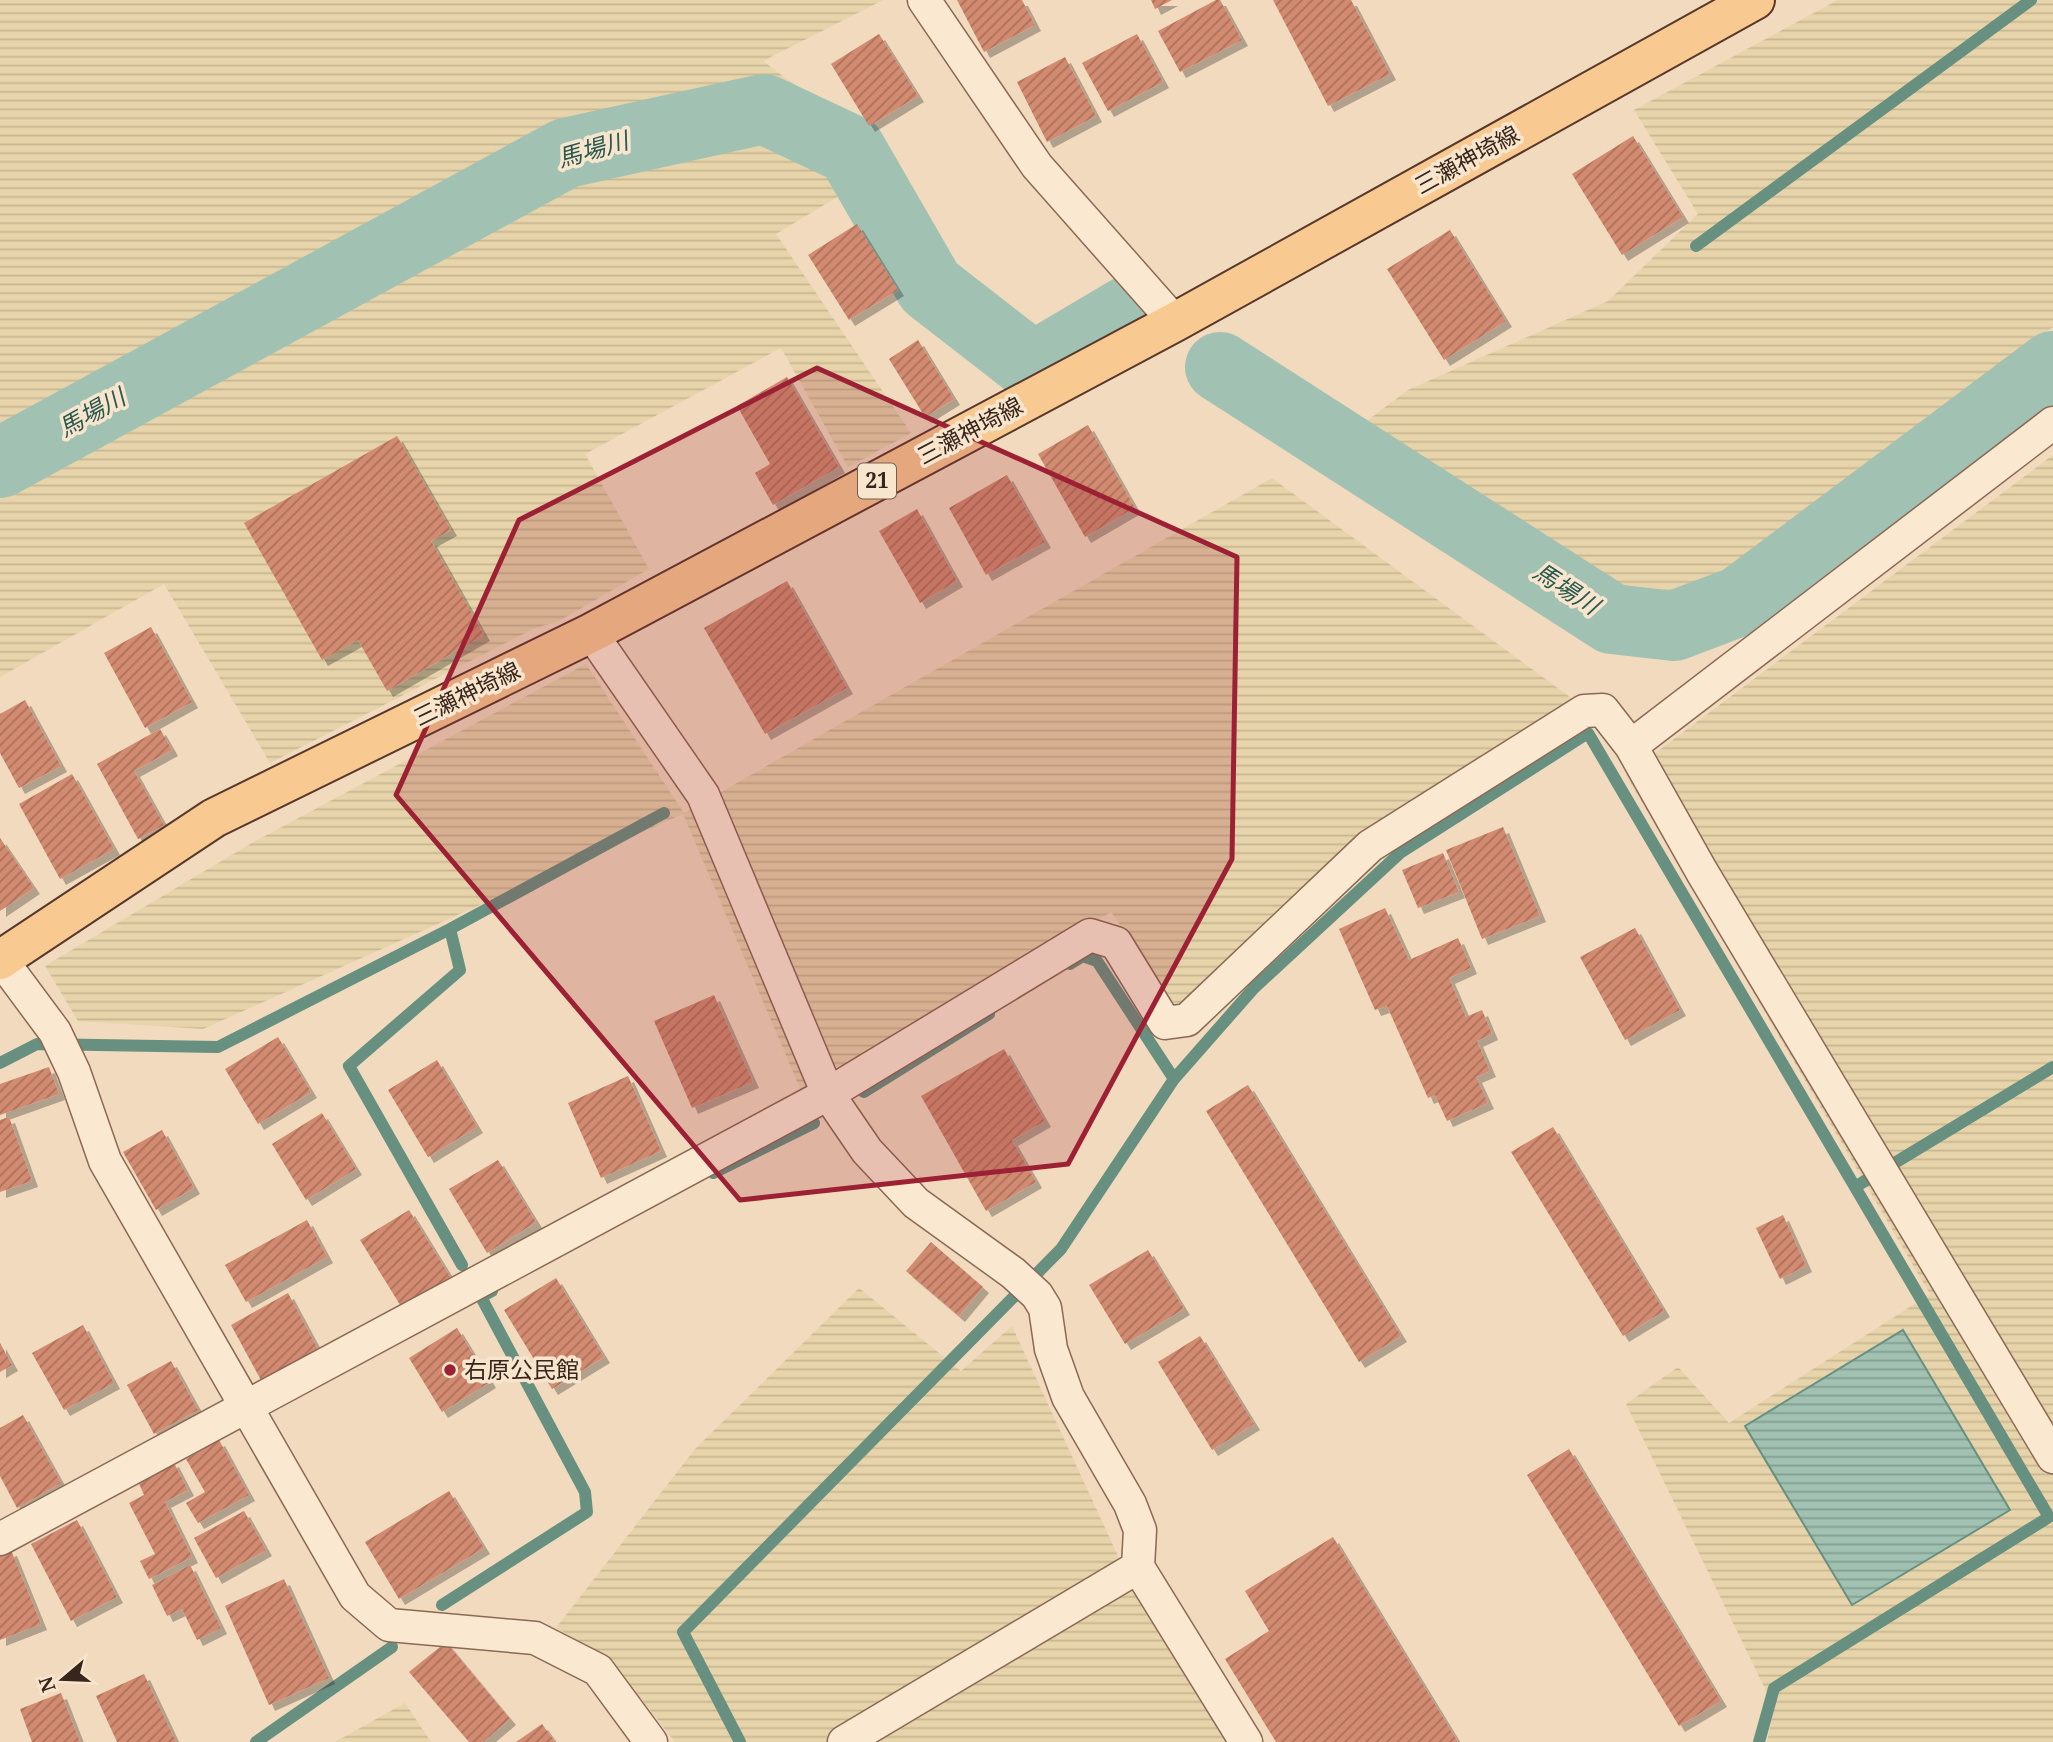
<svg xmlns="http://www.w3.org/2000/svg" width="2053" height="1742" font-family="'Noto Serif','Noto Sans JP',serif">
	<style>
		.farmland { fill: url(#farmland-rules) }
		.water { fill: url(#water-rules); stroke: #689080; stroke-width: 2 }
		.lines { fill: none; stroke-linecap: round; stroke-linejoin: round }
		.stream { stroke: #689080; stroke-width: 12 }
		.river { stroke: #a1c2b3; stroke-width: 70 }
		.building { fill: url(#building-hatch); filter: url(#shadow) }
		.minor-casing { stroke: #8a6955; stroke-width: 35 }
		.primary-casing { stroke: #57382a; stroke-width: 42 }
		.minor { stroke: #fbe8d1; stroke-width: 32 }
		.primary { stroke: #f8c991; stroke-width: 38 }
		.marked { fill: #9d2134; fill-opacity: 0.2; stroke: #9d2134; stroke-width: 5; stroke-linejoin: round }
		.poi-dot { fill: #9d2134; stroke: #f8e5cd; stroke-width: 2.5 }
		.labels { text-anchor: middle; stroke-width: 7; stroke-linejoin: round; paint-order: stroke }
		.shield { fill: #f8e5cd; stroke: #725f50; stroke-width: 2 }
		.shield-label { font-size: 21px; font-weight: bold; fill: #38251b }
		.street-label { font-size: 23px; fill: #38251b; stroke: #f8e5cd }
		.poi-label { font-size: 23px; fill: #38251b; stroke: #f8e5cd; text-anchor: start }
		.water-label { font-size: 24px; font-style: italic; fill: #29594f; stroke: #f8e5cd }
	</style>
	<defs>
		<pattern id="farmland-rules" width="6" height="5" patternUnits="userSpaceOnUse" patternTransform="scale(1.75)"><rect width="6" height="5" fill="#e7d4aa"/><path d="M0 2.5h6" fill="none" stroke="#c7b692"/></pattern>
		<pattern id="water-rules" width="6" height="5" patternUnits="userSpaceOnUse" patternTransform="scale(1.75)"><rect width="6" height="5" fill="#a1c2b3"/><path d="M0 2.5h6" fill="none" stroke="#849d91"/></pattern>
		<pattern id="building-hatch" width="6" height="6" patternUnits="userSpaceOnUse" patternTransform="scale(1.75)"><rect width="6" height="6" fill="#d28a70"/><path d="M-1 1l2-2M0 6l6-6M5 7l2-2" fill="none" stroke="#ab715b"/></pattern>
		<filter id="shadow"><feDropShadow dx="6" dy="6" stdDeviation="0" flood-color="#0004"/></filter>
	</defs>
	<rect width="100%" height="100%" fill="#f1dabd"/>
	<path class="farmland" d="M0 0H883L763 61 854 130 882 170 776 234 911 433 848 467 781 348 585 454 649 569 559 621 533 629 270 763 164 584 0 677Z
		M1838 0H2053V327L1697 595 1589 592 1360 426 1408 390 1608 301 1698 214 1634 110Z
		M2053 455V1742H1767L1774 1707 1626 1404 1678 1367 1729 1423 1930 1294 1626 775Z
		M1272 478 1574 700 1178 1009 1111 912 802 1093 683 814 203 1029 78 1021 45 966 250 844 586 664 684 813Z
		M859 1288 961 1371 1012 1326 1124 1569 1227 1742H675L609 1658 556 1628 695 1449Z
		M405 1703 431 1742H335Z"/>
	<path class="water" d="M1903 1330 2010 1510 1852 1605 1745 1426Z"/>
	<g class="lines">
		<path class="stream" d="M1696 246 2031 0
			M450 929 460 970 349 1066 462 1265
			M1070 964 1083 956 1097 961 1174 1079
			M0 1063 37 1044 218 1047 450 929 664 813
			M864 1092 989 1014
			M713 1173 814 1123
			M442 1605 587 1512 585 1492 481 1297 492 1291
			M256 1742 392 1647
			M740 1742 683 1632 1061 1249 1174 1079 1254 988 1400 853 1588 733 1855 1187
			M1759 1742 1774 1688 2049 1517 1855 1187 2053 1067"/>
		<path class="river" d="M1220 367 1612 619 1674 626 1740 601 2053 366
			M0 463 566 153 764 109 851 150 930 287 1033 367 1128 311"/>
	</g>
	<path class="building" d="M957 0H1022L1035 25 984 52Z
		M1151 0H1172L1155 9Z
		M1216 0H1220L1242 40 1180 72 1158 31Z
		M1273 0H1351L1390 74 1328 106Z
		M879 34 918 96 869 126 831 64Z
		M1137 34 1163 82 1108 111 1082 63Z
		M1065 57 1096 116 1047 142 1017 82Z
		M1633 136 1683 217 1622 255 1572 174Z
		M857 224 898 290 849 320 808 255Z
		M1450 230 1506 321 1444 360 1387 269Z
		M918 340 954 399 925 417 889 359Z
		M787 377 839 467 773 505 755 473 770 464 737 406Z
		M1088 425 1135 508 1085 537 1038 454Z
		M397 436 451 530 431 541 484 635 387 691 358 640 322 660 244 523Z
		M1007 475 1045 542 986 575 949 508Z
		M917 509 957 581 920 603 879 531Z
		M787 581 847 688 765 734 704 628Z
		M151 627 192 702 145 728 104 653Z
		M25 700 61 766 19 788 0 753V714Z
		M160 729 172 750 134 771 164 825 138 839 97 764Z
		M72 774 114 849 60 879 19 804Z
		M1503 827 1540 916 1482 939 1446 850Z
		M0 838 34 888 0 911Z
		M1443 853 1459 892 1418 908 1402 870Z
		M1385 908 1409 960 1458 938 1471 968 1449 978 1466 1017 1482 1010 1492 1034 1477 1041 1490 1071 1476 1077 1488 1103 1447 1121 1435 1095 1428 1098 1387 1006 1375 1010 1339 929Z
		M1635 928 1680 1010 1625 1040 1580 957Z
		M714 995 753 1082 692 1108 654 1021Z
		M278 1037 311 1092 258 1124 225 1069Z
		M1004 1049 1045 1121 1012 1140 1036 1182 986 1211 921 1096Z
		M437 1060 477 1127 428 1157 388 1090Z
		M49 1067 59 1094 0 1115V1084Z
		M628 1076 661 1151 601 1178 568 1103Z
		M1248 1085 1401 1336 1359 1362 1206 1111Z
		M322 1113 356 1169 306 1200 272 1144Z
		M9 1117 32 1181 0 1192V1120Z
		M1553 1127 1664 1311 1623 1336 1511 1152Z
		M162 1130 194 1188 156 1210 123 1152Z
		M498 1160 536 1222 487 1253 449 1189Z
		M409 1210 451 1278 402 1308 360 1240Z
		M1783 1215 1806 1266 1780 1279 1756 1228Z
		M307 1220 327 1257 246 1302 225 1265Z
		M931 1242 983 1287 959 1316 906 1271Z
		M1148 1250 1184 1309 1125 1344 1089 1285Z
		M556 1278 604 1357 552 1389 504 1310Z
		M288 1293 319 1351 262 1382 231 1325Z
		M83 1325 114 1383 64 1410 32 1353Z
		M457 1328 490 1382 442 1412 409 1358Z
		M1200 1336 1254 1424 1212 1450 1158 1362Z
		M0 1343 12 1365 0 1372Z
		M171 1361 198 1410 154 1434 127 1385Z
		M23 1415 61 1483 17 1508 0 1476V1428Z
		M219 1440 249 1495 198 1523 186 1503 205 1492 186 1459Z
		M1569 1449 1721 1701 1679 1726 1527 1475Z
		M173 1461 188 1490 165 1502 192 1557 149 1579 140 1561 155 1554 129 1503 144 1495 137 1479Z
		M449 1491 484 1548 399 1599 365 1542Z
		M244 1511 266 1550 216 1578 194 1538Z
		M77 1520 117 1597 71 1621 31 1544Z
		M1333 1537 1458 1742H1276L1225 1659 1269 1631 1245 1591Z
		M11 1550 41 1624 0 1640V1554Z
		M190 1565 221 1628 197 1640 182 1609 167 1616 152 1585Z
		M284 1579 329 1678 269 1705 225 1606Z
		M446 1642 510 1719 483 1742H469L409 1672Z
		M144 1674 176 1742H117L96 1696Z
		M61 1693 80 1742H32L20 1709Z
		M542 1724 555 1742H516Z"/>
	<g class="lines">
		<defs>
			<path id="minor" d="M924 0 1037 166 1175 322
				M591 633 703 795 828 1094 867 1151 916 1203 1013 1273 1037 1295 1045 1308 1051 1349 1068 1397 1130 1504 1140 1530 1138 1567 1246 1742
				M1631 746 2053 423
				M0 958 55 1032 74 1072 105 1161 355 1596 389 1625 535 1638 598 1670 651 1742
				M0 1539 828 1094 1090 935 1116 943 1165 1023 1187 1020 1370 846 1584 711 1603 710 1631 746 1702 872 2053 1457
				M844 1742 1138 1567"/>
			<path id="primary" d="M0 960 214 818 591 633 1175 322 1755 0"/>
		</defs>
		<use href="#minor" class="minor-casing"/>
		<use href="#primary" class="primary-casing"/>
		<use href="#minor" class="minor"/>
		<use href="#primary" class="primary"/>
	</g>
	<path class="marked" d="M817 368 1237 557 1232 859 1068 1164 740 1200 396 795 519 520Z"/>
	<circle class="poi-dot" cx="450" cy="1370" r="7"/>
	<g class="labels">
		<rect class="shield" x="858" y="463.5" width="38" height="35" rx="5"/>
		<g class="shield-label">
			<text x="877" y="488">21</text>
		</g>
		<g class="street-label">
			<text transform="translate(1467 160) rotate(-29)" y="8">三瀬神埼線</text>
			<text transform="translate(970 431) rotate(-28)" y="8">三瀬神埼線</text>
			<text transform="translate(467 694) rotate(-26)" y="8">三瀬神埼線</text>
		</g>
		<g class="poi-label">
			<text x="464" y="1378">右原公民館</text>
		</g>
		<g class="water-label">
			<text transform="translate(593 150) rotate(-16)" y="8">馬場川</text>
			<text transform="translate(92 413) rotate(-29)" y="8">馬場川</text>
			<text transform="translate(1566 589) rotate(33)" y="8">馬場川</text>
		</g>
	</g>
	<g transform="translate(63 1679) rotate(251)" stroke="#f8e5cd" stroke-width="5" paint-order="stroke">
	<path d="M0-5L12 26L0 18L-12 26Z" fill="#38251b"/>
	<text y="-10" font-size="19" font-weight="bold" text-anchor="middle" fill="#38251b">N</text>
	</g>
</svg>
